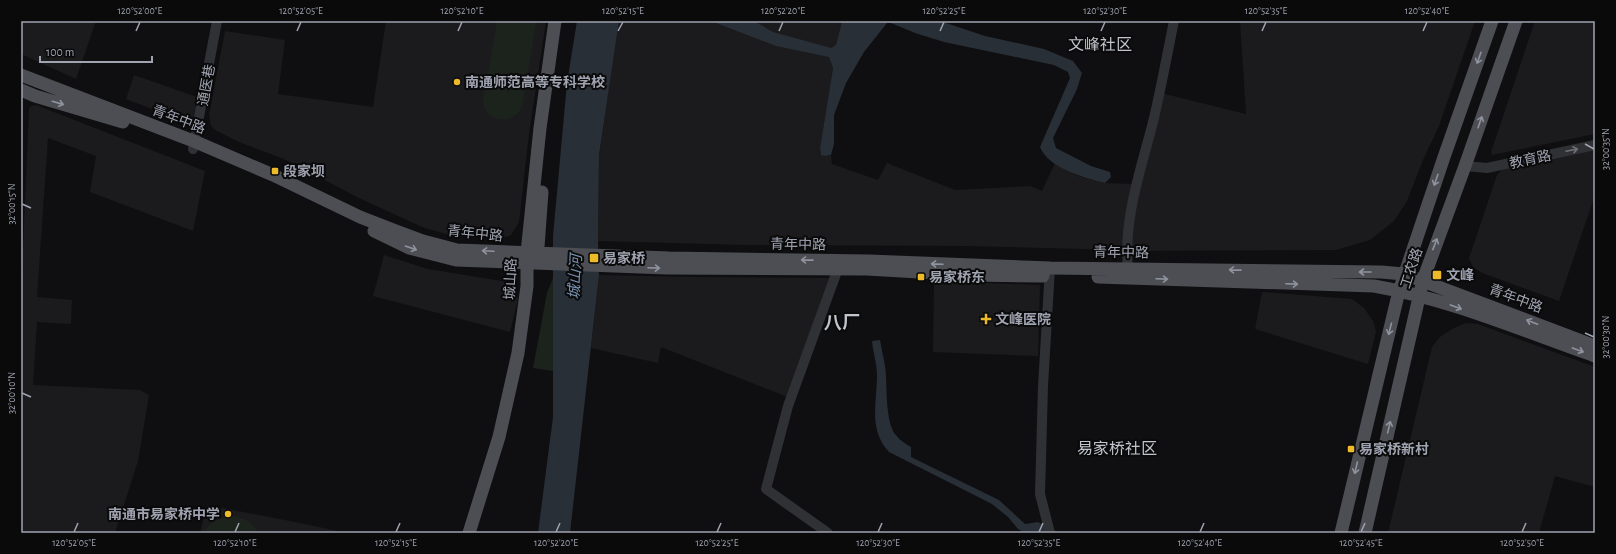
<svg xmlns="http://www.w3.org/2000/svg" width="1616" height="554" font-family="'Alegreya Sans','Noto Sans SC',sans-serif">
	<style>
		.built { fill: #1b1b1d }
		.green { fill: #1c231d }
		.water { fill: #282f36 }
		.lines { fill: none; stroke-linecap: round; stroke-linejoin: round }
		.minor { stroke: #303135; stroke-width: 10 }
		.major { stroke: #4c4e54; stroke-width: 13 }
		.oneway { stroke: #8f939e }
		.oneway2 { stroke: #6e7079 }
		.ticks { fill: none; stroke: #a0a4b1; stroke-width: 1.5 }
		.poi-dot { fill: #edba2a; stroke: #0a0a0b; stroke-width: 1.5 }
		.labels { text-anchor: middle; stroke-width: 4; stroke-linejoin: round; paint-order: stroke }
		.poi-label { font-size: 14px; font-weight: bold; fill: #a0a4b1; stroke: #0a0a0b; text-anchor: start }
		.street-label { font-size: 14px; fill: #a0a4b1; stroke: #0a0a0b }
		.water-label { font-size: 15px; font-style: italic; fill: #7790ad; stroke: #0a0a0b }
		.quarter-label { font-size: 16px; fill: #c1c4cd; stroke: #0a0a0b }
		.district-label { font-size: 18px; font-weight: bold; fill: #c1c4cd; stroke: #0a0a0b }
		.neatline { fill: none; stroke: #a0a4b1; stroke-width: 1.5 }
		.ticks-label { font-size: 10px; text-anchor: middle; fill: #a0a4b1 }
	</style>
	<rect width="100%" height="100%" fill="#0f0f11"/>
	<path class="built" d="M21 21H96L76 79 21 54Z
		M386 21H546L529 134 519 222 511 235 503 238 453 236 422 227 359 198 284 159 239 142 215 130 211 126 209 115 225 31 285 40 278 94 373 107Z
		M619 21H842L836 45 831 48 829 57 833 68 820 148 821 154 828 156 831 155 832 164 878 180 887 163 955 190 1030 186 1042 191 1055 163 1078 176 1105 183 1132 184 1122 250 966 246 746 245 598 241 599 155Z
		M1240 21H1475L1439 126 1423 160 1407 201 1394 221 1370 240 1336 250 1129 251 1139 184 1161 93 1246 114Z
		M1535 21H1595V134L1492 155 1491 152Z
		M134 75 197 97 194 115 191 120 186 122 126 99Z
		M36 105 205 171 193 231 90 192 96 156 48 138 37 297 72 300 71 324 37 322 33 385 140 390 149 395 138 461 115 533H21V296L29 109 31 106Z
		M1595 150V195L1559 301 1482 273 1473 267 1469 258 1497 175 1504 168Z
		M384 255 428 269 502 281 509 284 516 290 518 299 510 332 373 296Z
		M599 275 691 277 831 278 790 398 661 347 658 363 591 348Z
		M934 281 1040 285 1038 356 933 352Z
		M1262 292 1352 299 1364 308 1373 321 1376 331 1368 364 1255 329Z
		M1466 323 1478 324 1595 367V487L1555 476 1539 533H1388L1432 347 1440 337 1452 329Z
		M207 505 295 522 338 531 340 533H200Z"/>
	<path class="green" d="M497 21H536V23L522 108C511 126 486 122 483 102Z
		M553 278V371L533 368 547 293Z
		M237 516C246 520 254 523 258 533H205C210 519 224 517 237 516Z"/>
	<path class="water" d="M577 21H619L599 155 598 241 599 275 570 533H538L553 417V236L567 83Z
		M711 21H754L773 32 831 48 836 45 842 21H940L985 36 1044 49 1073 61 1082 73 1077 89 1053 138 1056 148 1091 166 1110 172 1111 177 1105 183C1085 178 1048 168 1040 147L1070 78 1068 72 1054 65 944 42 915 33 891 23H887L864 52 846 83 834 115V144L831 155 825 156 821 155 820 148 833 68 829 57 776 46Z
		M880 340C882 353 886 365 886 378 887 393 886 416 893 431 896 437 905 444 911 447V457L999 500 1025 524 1038 522 1059 533H1025L1018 529 1008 517 992 504 889 452C868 429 877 403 877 375 877 364 873 352 872 341Z"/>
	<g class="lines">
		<path class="minor" d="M193 149 217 21
			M1465 166 1487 168 1595 145
			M1050 268 1043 386 1040 494 1050 533
			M1128 268C1123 220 1141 169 1153 122 1161 89 1167 55 1174 21
			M828 533 766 489 788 406 840 263"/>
		<path class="major" d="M21 75 196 142 273 175 360 217 396 231 423 241 457 250 669 258 869 261 1050 268 1381 272 1404 274 1595 346
			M21 90 35 96 123 122
			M374 231 409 248 456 260 667 268 867 269 970 275 1043 276
			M537 261 542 192
			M1098 277 1374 286C1450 299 1523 331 1595 356
			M469 533 499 437 518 353 527 286V253L540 128 555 21
			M1341 533 1399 291 1444 157 1492 21
			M1365 533 1423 280 1465 166 1516 21"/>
	</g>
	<defs><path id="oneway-shaft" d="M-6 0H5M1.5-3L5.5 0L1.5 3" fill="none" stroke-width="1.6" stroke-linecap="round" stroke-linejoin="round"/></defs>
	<g class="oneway">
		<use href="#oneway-shaft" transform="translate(1479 58) rotate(109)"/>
		<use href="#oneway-shaft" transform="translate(58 103) rotate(16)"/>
		<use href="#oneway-shaft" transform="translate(1480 122) rotate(-71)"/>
		<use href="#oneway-shaft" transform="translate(1436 180) rotate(109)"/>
		<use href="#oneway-shaft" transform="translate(1435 244) rotate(-69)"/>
		<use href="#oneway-shaft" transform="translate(411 248) rotate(19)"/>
		<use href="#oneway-shaft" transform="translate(488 251) rotate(-177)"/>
		<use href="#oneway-shaft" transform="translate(807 260) rotate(-179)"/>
		<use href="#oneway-shaft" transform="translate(937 264) rotate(-178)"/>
		<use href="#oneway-shaft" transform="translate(654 268) rotate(2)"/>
		<use href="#oneway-shaft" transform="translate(1235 270) rotate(-179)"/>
		<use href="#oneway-shaft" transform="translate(1365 272) rotate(-180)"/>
		<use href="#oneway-shaft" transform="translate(1162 279) rotate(2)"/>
		<use href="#oneway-shaft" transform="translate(1292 284) rotate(2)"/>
		<use href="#oneway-shaft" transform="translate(1456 307) rotate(20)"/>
		<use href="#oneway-shaft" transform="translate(1532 322) rotate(-159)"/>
		<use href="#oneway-shaft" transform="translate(1390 329) rotate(104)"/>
		<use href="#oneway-shaft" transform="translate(1578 350) rotate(20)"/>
		<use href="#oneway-shaft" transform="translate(1389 427) rotate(-77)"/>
		<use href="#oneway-shaft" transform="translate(1356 468) rotate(103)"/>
	</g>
	<use class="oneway2" href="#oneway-shaft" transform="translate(1572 150) rotate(-12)"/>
	<path class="ticks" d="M136 31 140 22M297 31 301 22M458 31 462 22M618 31 623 22M779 31 783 22M940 31 944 22M1101 31 1105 22M1262 31 1266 22M1423 31 1427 22M1585 144 1594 149M22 204 31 208M1585 333 1594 337M22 393 31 397M74 532 78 523M235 532 239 523M396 532 400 523M556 532 560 523M717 532 721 523M878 532 882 523M1039 532 1043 523M1200 532 1204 523M1361 532 1365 523M1522 532 1526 523"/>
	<g class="poi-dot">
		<circle cx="457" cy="82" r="4"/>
		<rect x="271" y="167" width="8" height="8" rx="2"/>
		<rect x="589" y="253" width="10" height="10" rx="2"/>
		<rect x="1432" y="270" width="10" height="10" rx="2"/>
		<rect x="917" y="273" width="8" height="8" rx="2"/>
		<path d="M984 313h4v4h4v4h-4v4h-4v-4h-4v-4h4z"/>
		<rect x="1347" y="445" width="8" height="8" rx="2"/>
		<circle cx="228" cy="514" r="4"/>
	</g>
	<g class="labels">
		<g class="poi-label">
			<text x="465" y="87">南通师范高等专科学校</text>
			<text x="283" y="176">段家坝</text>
			<text x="603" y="263">易家桥</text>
			<text x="1446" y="280">文峰</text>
			<text x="929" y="282">易家桥东</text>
			<text x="995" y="324">文峰医院</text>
			<text x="1359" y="454">易家桥新村</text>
			<text x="220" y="519" text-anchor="end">南通市易家桥中学</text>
		</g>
		<g class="street-label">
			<text transform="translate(206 85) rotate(-80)" y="5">通医巷</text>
			<text transform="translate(179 119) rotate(21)" y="5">青年中路</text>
			<text transform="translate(1530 159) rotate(-12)" y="5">教育路</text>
			<text transform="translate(475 233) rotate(6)" y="5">青年中路</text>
			<text transform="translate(798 244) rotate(1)" y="5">青年中路</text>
			<text transform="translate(1121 252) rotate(1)" y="5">青年中路</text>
			<text transform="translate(1411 268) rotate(-72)" y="5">工农路</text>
			<text transform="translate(510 279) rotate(-87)" y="5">城山路</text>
			<text transform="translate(1516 298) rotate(21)" y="5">青年中路</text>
		</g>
		<g class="water-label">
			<text transform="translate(575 277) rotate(-87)" y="5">城山河</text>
		</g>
		<g class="quarter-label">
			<text x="1100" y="50">文峰社区</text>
			<text x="1117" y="454">易家桥社区</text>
		</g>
		<g class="district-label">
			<text x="842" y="329">八厂</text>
		</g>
	</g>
	<rect width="1616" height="554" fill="none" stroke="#0a0a0b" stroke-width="44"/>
	<path d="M40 56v6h112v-6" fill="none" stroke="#a0a4b1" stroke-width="2"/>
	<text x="46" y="56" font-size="12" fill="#a0a4b1" stroke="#0a0a0b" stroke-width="3" paint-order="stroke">100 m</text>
	<rect x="22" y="22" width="1572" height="510" class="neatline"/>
	<g class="ticks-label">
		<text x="140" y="14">120°52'00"E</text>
		<text x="301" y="14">120°52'05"E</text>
		<text x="462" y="14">120°52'10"E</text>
		<text x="623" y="14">120°52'15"E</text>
		<text x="783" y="14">120°52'20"E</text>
		<text x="944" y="14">120°52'25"E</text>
		<text x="1105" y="14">120°52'30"E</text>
		<text x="1266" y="14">120°52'35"E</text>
		<text x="1427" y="14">120°52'40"E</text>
		<text transform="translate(1605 149) rotate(-90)" y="4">32°00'35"N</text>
		<text transform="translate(11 204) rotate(-90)" y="4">32°00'15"N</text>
		<text transform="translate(1605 337) rotate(-90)" y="4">32°00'30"N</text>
		<text transform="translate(11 393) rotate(-90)" y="4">32°00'10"N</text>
		<text x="74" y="546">120°52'05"E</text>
		<text x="235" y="546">120°52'10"E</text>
		<text x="396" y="546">120°52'15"E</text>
		<text x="556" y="546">120°52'20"E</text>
		<text x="717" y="546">120°52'25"E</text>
		<text x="878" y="546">120°52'30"E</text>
		<text x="1039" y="546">120°52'35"E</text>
		<text x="1200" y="546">120°52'40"E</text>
		<text x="1361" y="546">120°52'45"E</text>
		<text x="1522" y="546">120°52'50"E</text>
	</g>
</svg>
